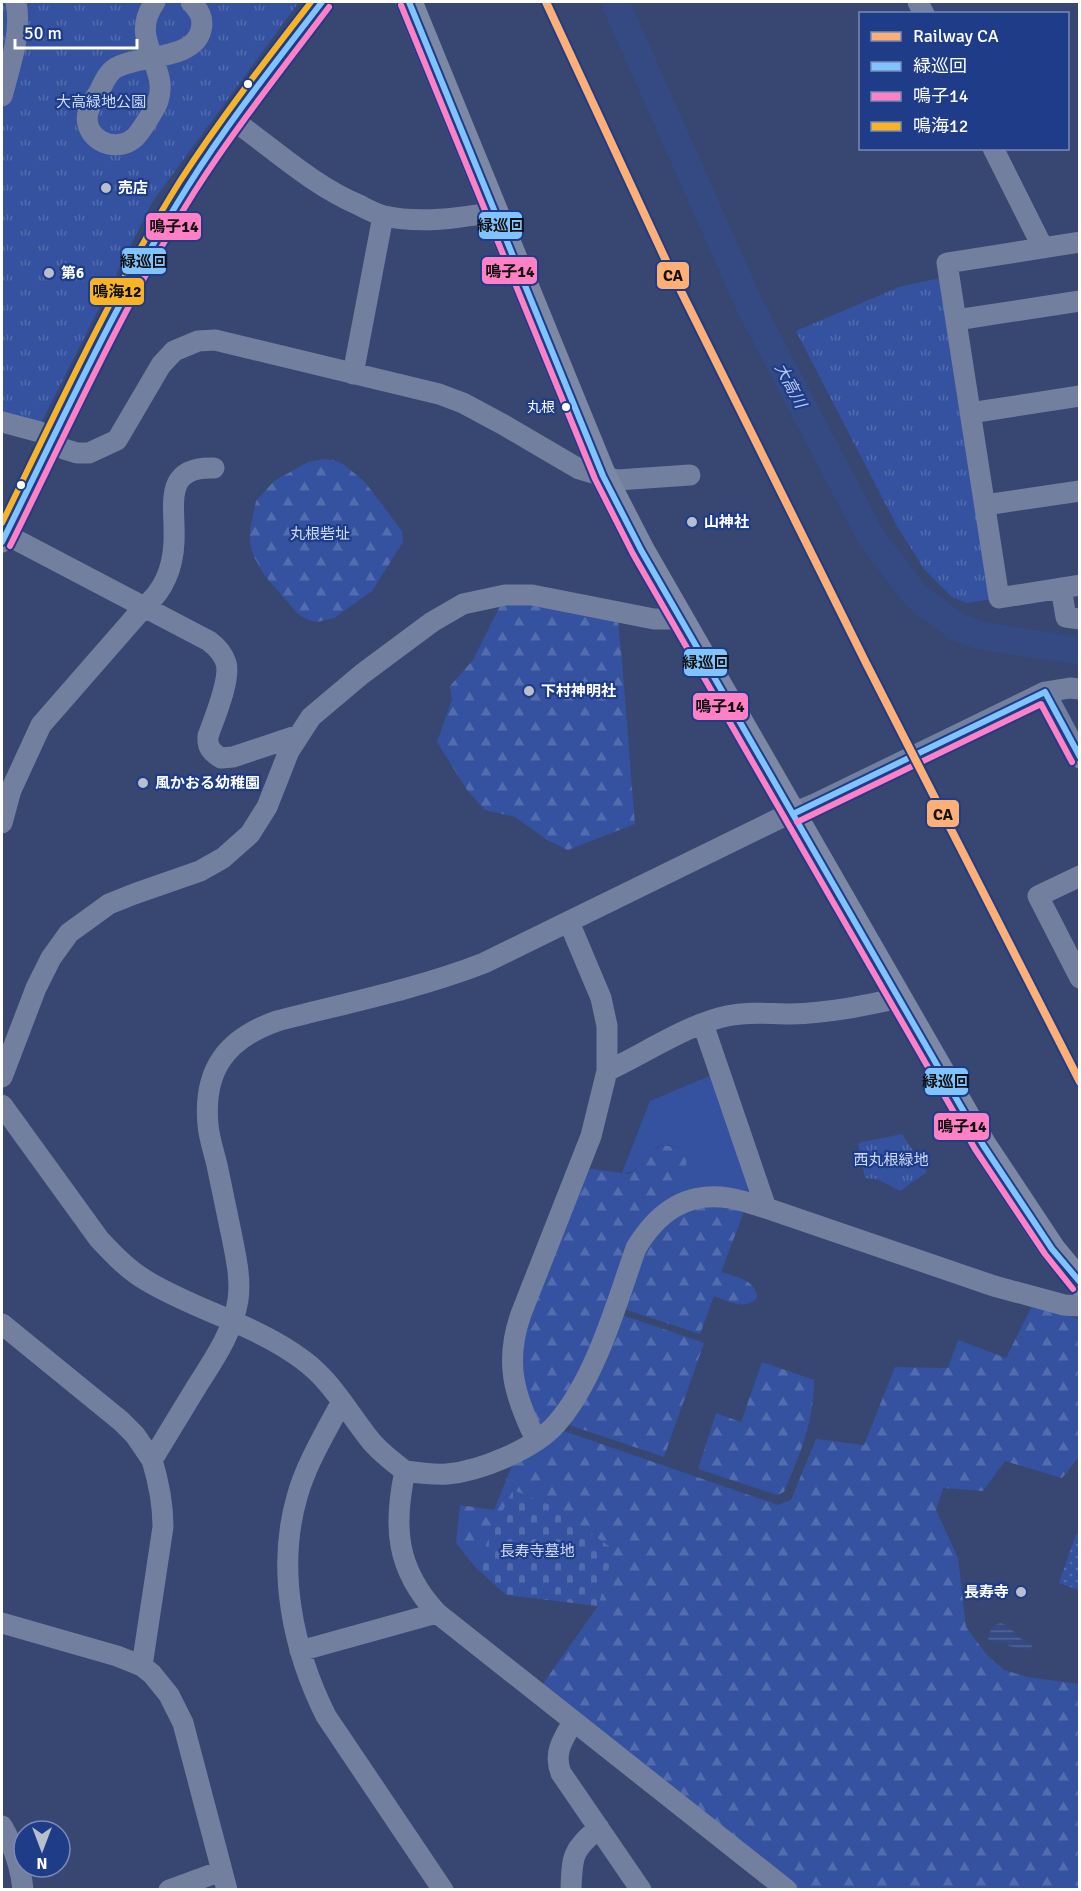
<svg xmlns="http://www.w3.org/2000/svg" width="1081" height="1891" font-family="Signika,'Noto Sans JP',sans-serif">
	<style>
		.grass { fill: #3452a0 }
		.forest { fill: url(#forest-firs) }
		.cemetery { fill: url(#cemetery-stones) }
		.park { fill: url(#park-tufts) }
		.garden { fill: url(#garden-dots) }
		.water { fill: url(#water-rules) }
		.lines { fill: none; stroke-linecap: round; stroke-linejoin: round }
		.river { stroke: #354a82; stroke-width: 28 }
		.minor { stroke: #737f9e; stroke-width: 21 }
		.major { stroke: #7d88a4; stroke-width: 27 }
		.bus-1-casing { stroke: #1f3c89; stroke-width: 10 }
		.bus-2-casing { stroke: #1f3c89; stroke-width: 10 }
		.bus-3-casing { stroke: #1f3c89; stroke-width: 10 }
		.bus-1 { stroke: #80c4ff; stroke-width: 6 }
		.bus-2 { stroke: #ff80c5; stroke-width: 6 }
		.bus-3 { stroke: #f9b426; stroke-width: 6 }
		.rail-1-casing { stroke: #1f3c89; stroke-width: 12 }
		.rail-1 { stroke: #feaf76; stroke-width: 8 }
		.bus-dot { fill: #fff; stroke: #1f3c89; stroke-width: 2 }
		.poi-dot { fill: #b9bfcd; stroke: #1f3c89; stroke-width: 2 }
		.labels { text-anchor: middle; stroke-width: 4.5; stroke-linejoin: round; paint-order: stroke }
		.bus-label { font-size: 14px; fill: #fff; stroke: #1f3c89; text-anchor: end }
		.park-label { font-size: 15px; fill: #cfdbf8; stroke: #1f3c89 }
		.poi-label { font-size: 15px; font-weight: bold; fill: #fff; stroke: #1f3c89; text-anchor: start }
		.water-label { font-size: 16px; font-style: italic; fill: #b6c8f2; stroke: #1f3c89 }
		.line-badge { stroke: #1f3c89; stroke-width: 2 }
		.pale-badge-label { font-size: 16px; text-anchor: middle; font-weight: bold; fill: #111 }
	</style>
	<defs>
		<pattern id="forest-firs" width="22" height="20" patternUnits="userSpaceOnUse" patternTransform="scale(1.5)"><rect width="22" height="20" fill="#3452a0"/><path d="M5 1l3.5 6h-7zM16 11l3.5 6h-7z" fill="#526cae"/></pattern>
		<pattern id="cemetery-stones" width="16" height="16" patternUnits="userSpaceOnUse" patternTransform="scale(1.5)"><rect width="16" height="16" fill="#3452a0"/><path d="M2 7V4a2 2 0 0 1 4 0v3zM10 15v-3a2 2 0 0 1 4 0v3z" fill="#526cae"/></pattern>
		<pattern id="park-tufts" width="24" height="20" patternUnits="userSpaceOnUse" patternTransform="scale(1.5)"><rect width="24" height="20" fill="#3452a0"/><path d="M3 7l-1-3M5 7V3M7 7l1-3M15 17l-1-3M17 17v-4M19 17l1-3" fill="none" stroke="#526cae"/></pattern>
		<pattern id="garden-dots" width="8" height="8" patternUnits="userSpaceOnUse" patternTransform="scale(1.5)"><rect width="8" height="8" fill="#3452a0"/><path d="M2 2h.1M6 6h.1" fill="none" stroke="#526cae" stroke-width="1.8" stroke-linecap="round"/></pattern>
		<pattern id="water-rules" width="6" height="5" patternUnits="userSpaceOnUse" patternTransform="scale(1.5)"><rect width="6" height="5" fill="#354a82"/><path d="M0 2.5h6" fill="none" stroke="#536595"/></pattern>
	</defs>
	<rect width="100%" height="100%" fill="#374771"/>
	<path class="grass" d="M714 1074 754 1190 749 1196 672 1200 683 1148C677 1147 670 1145 664 1145 644 1147 642 1175 622 1173L650 1101Z"/>
	<path class="forest" d="M324 459 333 460 343 464 364 481 402 531 403 542 372 591 334 618 317 622 306 619 298 614 265 576 254 557 250 543V529L256 501 274 481 308 462Z
		M502 602H526L618 620C625 688 629 756 635 824L568 850 547 840 515 817 485 810 467 790 437 742 452 700 450 686 473 660Z
		M662 1145 683 1148C690 1168 687 1185 672 1200L577 1383 542 1429 518 1388 527 1316 585 1168 629 1174 636 1169 648 1152Z
		M705 1204 745 1209 721 1272C736 1277 757 1280 757 1298 745 1311 729 1301 714 1296L700 1334 621 1308 644 1247 673 1215Z
		M1033 1304 1079 1319V1457L1062 1478 1005 1461 983 1491 943 1488 936 1510 958 1558 966 1627 986 1654 1004 1670 1027 1677 1079 1684V1889H798L540 1688 598 1606 613 1550 514 1490 475 1567 456 1543 460 1505 494 1510 514 1461 558 1429 778 1505 791 1500 816 1439 864 1445 895 1367 948 1368 958 1340 1006 1358Z
		M622 1315 704 1343 664 1457 569 1425 566 1419Z
		M762 1362 814 1380C814 1423 800 1453 784 1492L777 1495 698 1469 716 1413 741 1422Z"/>
	<path class="cemetery" d="M513 1490 555 1507 614 1550 598 1606 506 1595 475 1567Z"/>
	<path class="park" d="M2 2H299L153 201 40 425 2 415Z
		M940 278 992 599 967 603 952 597 924 569 897 526 796 331 899 287Z
		M902 1134 927 1172 900 1191 877 1179 865 1178 858 1143Z"/>
	<path class="garden" d="M1076 1534 1079 1535V1590L1059 1583Z"/>
	<path class="water" d="M1000 1623C1014 1626 1017 1641 1032 1644L1031 1651 1009 1646 1004 1642 994 1644 988 1639 992 1627Z"/>
	<g class="lines">
		<path class="river" d="M615 2 750 306 871 537 916 596 957 627 982 636 1080 651"/>
		<path class="minor" d="M155 2C127 40 170 66 158 101 155 109 139 135 133 139 113 154 82 138 88 112 90 105 95 98 99 92 103 84 107 74 114 69 137 54 194 61 201 30 204 18 199 10 191 2
			M918 2 924 14
			M2 96C10 66 22 33 16 2
			M233 120C274 149 312 185 359 205 367 209 376 214 384 216 420 224 459 218 495 212
			M993 148 1043 248
			M1080 242 947 263 999 598 1080 585
			M956 320 1080 301
			M353 374 383 216
			M970 413 1080 396
			M2 422 40 432 64 449 77 453H89L117 440 161 365 174 351 198 341 215 340 439 394 463 403 504 425 579 469 617 480 690 475
			M985 505 1080 491
			M5 534 209 641C217 647 223 653 226 663 231 679 214 719 208 736 207 747 211 752 221 758L233 757 299 735
			M2 542C57 432 109 320 171 214 215 139 270 71 322 2
			M1061 588 1066 617 1080 619
			M1045 692 1080 758
			M2 823 11 790 41 725 144 607C164 591 173 567 174 542 176 507 161 466 214 468
			M1080 876 1038 896 1080 978
			M703 1024 766 1208
			M607 1071C644 1054 688 1024 727 1016 749 1011 769 1014 791 1014 829 1013 863 1006 899 998
			M2 1077 36 988 51 958 69 933 109 904 134 894 200 871 223 858 250 834 267 807 289 751 311 717 362 674 432 622 463 604 505 595H532L654 619H682
			M2 1105 99 1239C114 1255 128 1270 147 1281 197 1311 257 1325 303 1360 332 1381 349 1414 371 1441 381 1453 393 1462 405 1471 393 1527 396 1569 437 1613L787 1890
			M2 1324 121 1421 135 1435 152 1460
			M342 1401C326 1432 306 1464 297 1497 276 1570 293 1650 326 1716L443 1890
			M536 1440C514 1395 504 1362 521 1314L591 1136 607 1071V1026L601 998 569 922
			M405 1471C419 1473 433 1475 447 1474 480 1471 535 1449 557 1423 595 1380 617 1302 636 1248 657 1213 686 1191 729 1198 742 1200 754 1205 766 1208L994 1286 1064 1305 1080 1306
			M2 1623 117 1656 142 1666 152 1674 169 1695 183 1723 227 1890
			M300 1651 437 1613
			M142 1666 163 1527C163 1503 159 1483 152 1460 167 1435 182 1411 197 1386 214 1359 233 1332 238 1300 241 1278 236 1258 232 1237 227 1213 222 1189 217 1165 214 1152 209 1138 208 1125 203 1070 226 1039 277 1021 346 1003 417 989 484 963L778 819 815 804 1045 692 1070 688 1080 689
			M573 1722C563 1739 553 1753 561 1773L641 1890
			M2 1826C13 1845 21 1867 23 1890
			M169 1890 221 1871
			M571 1890C572 1856 572 1850 599 1828"/>
		<path class="major" d="M409 2 603 476 641 550 983 1145 1052 1249 1080 1283"/>
		<defs>
			<path id="bus-1" d="M409 2 603 476 641 550 983 1145 1052 1249 1080 1282
				M2 542C61 423 117 299 188 186 228 122 276 62 322 2
				M1045 692 1080 757
				M793 814 1045 692"/>
			<path id="bus-2" d="M401 5 595 479 633 554 975 1149 1045 1254 1073 1289
				M10 546C69 427 124 304 195 191 236 127 283 68 329 7
				M797 822 1041 704 1072 762"/>
			<path id="bus-3" d="M2 523C58 408 112 290 180 181 220 119 266 60 311 2"/>
		</defs>
		<use href="#bus-1" class="bus-1-casing"/>
		<use href="#bus-2" class="bus-2-casing"/>
		<use href="#bus-3" class="bus-3-casing"/>
		<use href="#bus-1" class="bus-1"/>
		<use href="#bus-2" class="bus-2"/>
		<use href="#bus-3" class="bus-3"/>
		<defs>
			<path id="rail-1" d="M546 2 668 265 866 663 1080 1082"/>
		</defs>
		<use href="#rail-1" class="rail-1-casing"/>
		<use href="#rail-1" class="rail-1"/>
	</g>
	<g class="bus-dot">
		<circle cx="248" cy="84" r="5"/>
		<circle cx="566" cy="407" r="5"/>
		<circle cx="21" cy="485" r="5"/>
	</g>
	<g class="poi-dot">
		<circle cx="106" cy="188" r="6"/>
		<circle cx="49" cy="273" r="6"/>
		<circle cx="692" cy="522" r="6"/>
		<circle cx="529" cy="691" r="6"/>
		<circle cx="143" cy="783" r="6"/>
		<circle cx="1021" cy="1592" r="6"/>
	</g>
	<g class="labels">
		<g class="bus-label">
			<text x="555" y="412">丸根</text>
		</g>
		<g class="park-label">
			<text x="101" y="107">大高緑地公園</text>
			<text x="320" y="539">丸根砦址</text>
			<text x="891" y="1165">西丸根緑地</text>
			<text x="537" y="1556">長寿寺墓地</text>
		</g>
		<g class="poi-label">
			<text x="118" y="193">売店</text>
			<text x="61" y="278">第6</text>
			<text x="704" y="527">山神社</text>
			<text x="541" y="696">下村神明社</text>
			<text x="155" y="788">風かおる幼稚園</text>
			<text x="1009" y="1597" text-anchor="end">長寿寺</text>
		</g>
		<g class="water-label">
			<text transform="translate(791 385) rotate(62)" y="6">大高川</text>
		</g>
	</g>
	<g class="line-badge">
		<rect x="478" y="211" width="45" height="29" rx="6" fill="#80c4ff"/>
		<rect x="145" y="212" width="57" height="29" rx="6" fill="#ff80c5"/>
		<rect x="121" y="247" width="46" height="28" rx="6" fill="#80c4ff"/>
		<rect x="481" y="256" width="57" height="29" rx="6" fill="#ff80c5"/>
		<rect x="656" y="261" width="34" height="29" rx="6" fill="#feaf76"/>
		<rect x="89" y="277" width="56" height="29" rx="6" fill="#f9b426"/>
		<rect x="683" y="648" width="45" height="29" rx="6" fill="#80c4ff"/>
		<rect x="692" y="692" width="57" height="29" rx="6" fill="#ff80c5"/>
		<rect x="926" y="799" width="34" height="29" rx="6" fill="#feaf76"/>
		<rect x="924" y="1067" width="45" height="29" rx="6" fill="#80c4ff"/>
		<rect x="933" y="1112" width="57" height="29" rx="6" fill="#ff80c5"/>
	</g>
	<g class="pale-badge-label">
		<text x="501" y="231">緑巡回</text>
		<text x="174" y="232">鳴子14</text>
		<text x="144" y="267">緑巡回</text>
		<text x="510" y="277">鳴子14</text>
		<text x="673" y="281">CA</text>
		<text x="117" y="297">鳴海12</text>
		<text x="706" y="668">緑巡回</text>
		<text x="720" y="712">鳴子14</text>
		<text x="943" y="820">CA</text>
		<text x="946" y="1087">緑巡回</text>
		<text x="962" y="1132">鳴子14</text>
	</g>
	<rect width="1081" height="1891" fill="none" stroke="#ffffff" stroke-width="6"/>
	<rect x="859" y="12" width="210" height="138" fill="#1f3c89" stroke="#798ab8" stroke-width="1.5"/>
	<rect x="871" y="32" width="30" height="9" fill="#feaf76" stroke="#798ab8" stroke-width="1.5"/>
	<text x="913" y="42" font-size="18" fill="#ffffff">Railway CA</text>
	<rect x="871" y="62" width="30" height="9" fill="#80c4ff" stroke="#798ab8" stroke-width="1.5"/>
	<text x="913" y="72" font-size="18" fill="#ffffff">緑巡回</text>
	<rect x="871" y="92" width="30" height="9" fill="#ff80c5" stroke="#798ab8" stroke-width="1.5"/>
	<text x="913" y="102" font-size="18" fill="#ffffff">鳴子14</text>
	<rect x="871" y="122" width="30" height="9" fill="#f9b426" stroke="#798ab8" stroke-width="1.5"/>
	<text x="913" y="132" font-size="18" fill="#ffffff">鳴海12</text>
	<g transform="translate(42 1849) rotate(180)"><circle r="28" fill="#1f3c89" stroke="#798ab8" stroke-width="1.5"/>
	<path d="M0-4.5L10 22L0 15L-10 22Z" fill="#b9bfcd"/>
	<text y="-9" font-size="16" font-weight="bold" text-anchor="middle" fill="#ffffff">N</text>
	</g>
	<path d="M15 39v9h122v-9" fill="none" stroke="#ffffff" stroke-width="3"/>
	<text x="24" y="39" font-size="18" fill="#ffffff" stroke="#1f3c89" stroke-width="4.5" paint-order="stroke">50 m</text>
</svg>
